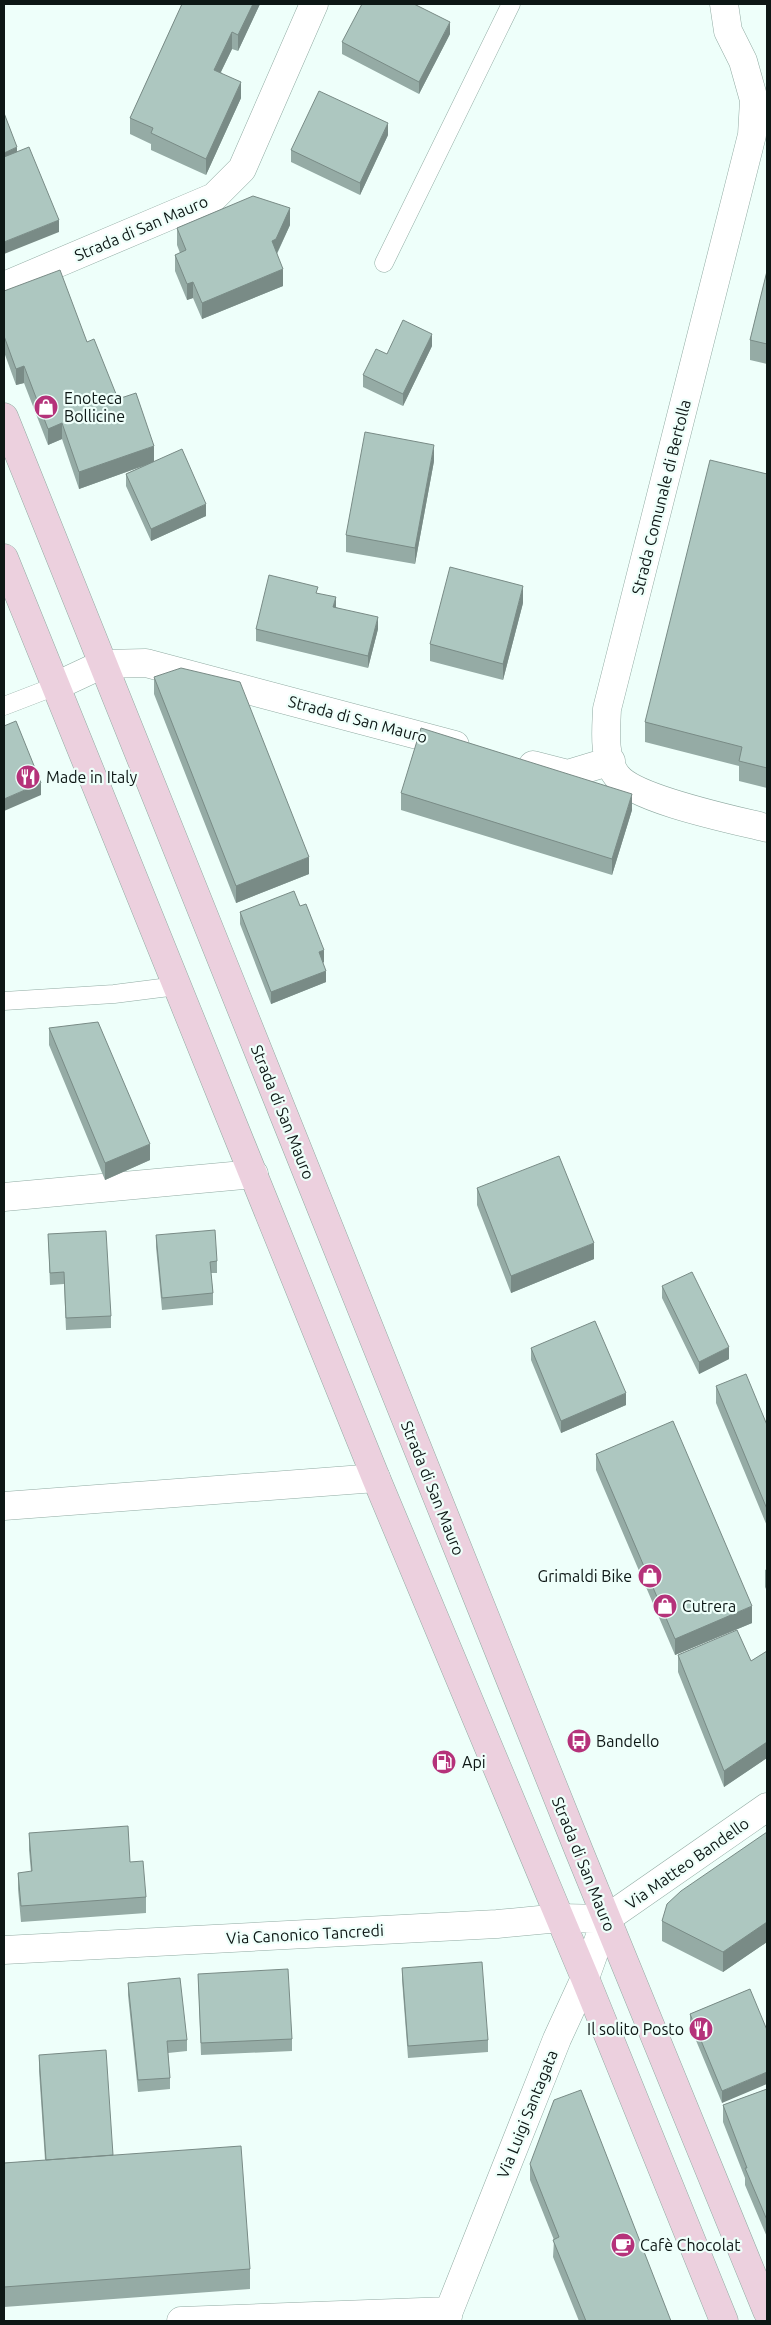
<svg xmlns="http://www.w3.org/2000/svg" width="771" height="2325" font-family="Ubuntu,sans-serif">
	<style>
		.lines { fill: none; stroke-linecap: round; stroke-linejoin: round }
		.service-casing { stroke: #91aba3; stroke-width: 19 }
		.minor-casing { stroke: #91aba3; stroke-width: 29 }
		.secondary-casing { stroke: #91aba3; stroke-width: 29 }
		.service { stroke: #fff; stroke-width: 18 }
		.minor { stroke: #fff; stroke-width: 28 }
		.secondary { stroke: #ecd0de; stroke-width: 28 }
		.wall { fill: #95aba5 }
		.shaded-wall { fill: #798b86 }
		.building { fill: #adc7c0; stroke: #798b86 }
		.labels { text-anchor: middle; stroke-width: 4.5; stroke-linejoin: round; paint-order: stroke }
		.street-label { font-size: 16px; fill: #0d1715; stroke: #eefffa }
		.poi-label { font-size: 16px; fill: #0d1715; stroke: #eefffa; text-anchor: start }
	</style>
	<rect width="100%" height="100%" fill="#eefffa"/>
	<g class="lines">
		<defs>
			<path id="service" d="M384 263 511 4
				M4 706 56 686
				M4 1001 114 994 177 986"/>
			<path id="minor" d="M724 4 728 31 743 61 754 100 752 135 607 709C606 731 603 758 617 776 636 800 735 820 767 828
				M4 286 214 197 242 169 314 4
				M56 686 103 664 146 663 455 745
				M533 765 568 774 611 761
				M4 1197 254 1174
				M4 1506 376 1478
				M606 1919 767 1807
				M4 1950 497 1924 560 1918 606 1919
				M181 2321 449 2311
				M447 2321 449 2311 557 2039 585 1978 606 1919"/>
			<path id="secondary" d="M4 417 579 1851 767 2311
				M4 558 376 1478 585 1978 724 2321"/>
		</defs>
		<use href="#service" class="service-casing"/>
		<use href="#minor" class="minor-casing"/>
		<use href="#secondary" class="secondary-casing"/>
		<use href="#service" class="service"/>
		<use href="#minor" class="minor"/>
		<use href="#secondary" class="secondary"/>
	</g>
	<path class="wall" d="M182 4H260L238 51 232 49 221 72 241 98 206 175 151 150V144L130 134V118Z
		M450 34 419 94 342 54V42Z
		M388 135 360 195 291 162V150Z
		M290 225 277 254 283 286 202 319 193 298 187 300 175 271V255L180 253 177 245V228Z
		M767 271V364L750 360V340Z
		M4 291 87 342 118 399 154 461 206 516 151 541 126 486V474L143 466 79 489 62 439 48 445 24 383 16 385 4 352Z
		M432 346 403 406 363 387V375L387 354Z
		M434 461 415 564 346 552V535Z
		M767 474V788L739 781V766L645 742V722Z
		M318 593 336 607 378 629 368 668 256 641V629Z
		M523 603 503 680 430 661V644Z
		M154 677 309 874 236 903 154 694Z
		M401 793 632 810 612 875 401 810Z
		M300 906 324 962 323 963 326 982 271 1004 240 924V912Z
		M49 1028 150 1160 105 1180 49 1045Z
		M477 1188 594 1259 511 1293 477 1205Z
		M48 1234 111 1316V1328L66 1330 64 1284 50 1285Z
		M156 1235 217 1261V1273H211L213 1293V1305L162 1310 156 1247Z
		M662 1286 729 1359 699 1374 662 1298Z
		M531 1348 626 1405 561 1433 531 1360Z
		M716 1386 767 1425V1526L716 1403Z
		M596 1454 752 1623 675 1655 596 1470Z
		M767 1569V1591L765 1587V1570Z
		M767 1651V1758L724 1787 678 1672V1655L751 1661Z
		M767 1832V1942L723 1972 662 1941V1921Z
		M29 1833 130 1862 146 1897V1913L21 1922 18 1889V1873L31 1872 29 1850Z
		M402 1968 488 2040V2052L408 2058 402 1980Z
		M198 1974 292 2039V2051L201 2055Z
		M128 1983 187 2040V2051L168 2053 170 2078V2089L138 2092 128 1995Z
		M750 1989 722 2103 690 2026V2014Z
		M39 2055 113 2155 250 2269V2289L4 2307V2163L45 2160 39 2071Z
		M767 2089V2237L745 2185V2178L723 2122V2105Z
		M530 2164 671 2321H579L553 2257 554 2240 530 2180Z"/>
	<path class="shaded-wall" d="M253 4H260L238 51V35Z
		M450 22V34L419 94V82Z
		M232 32V49L214 86V70Z
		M241 82V98L206 175V159Z
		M388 123V135L360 195V183Z
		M17 147V164L4 169V153Z
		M290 208V225L276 255 272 241Z
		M59 220V232L4 254V242Z
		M283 269V286L202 319V303Z
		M193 282V298L187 300V284Z
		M432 334V346L403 406V394Z
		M24 366V383L16 385V369Z
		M62 423V439L48 445V429Z
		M434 445V461L415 564V548Z
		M154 446V462L79 489V472Z
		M206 504V516L151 541V529Z
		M523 586V603L503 680V664Z
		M336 597V609L333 607Z
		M378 617V629L368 668V656Z
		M41 783V795L4 811V799Z
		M632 794V810L612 875V859Z
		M309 857V874L236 903V886Z
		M324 950V962L319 964V952Z
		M326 971V982L271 1004V992Z
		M150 1144V1160L105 1180V1163Z
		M594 1243V1259L511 1293V1276Z
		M729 1347V1359L699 1374V1362Z
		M626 1393V1405L561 1433V1421Z
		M752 1606V1623L675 1655V1639Z
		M767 1742V1758L724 1787V1771Z
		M767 1922V1942L723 1972V1952Z
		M767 2072V2084L722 2103V2091Z"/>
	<path class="building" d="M182 4H253L238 35 232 32 214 70 241 82 206 159 151 133 153 128 130 118Z
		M362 4H414L450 22 419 82 342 42Z
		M319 91 388 123 360 183 291 150Z
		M4 113 17 147 4 153Z
		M29 147 59 220 4 242V157Z
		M253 196 290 208 276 239 272 241 283 269 202 303 193 282 187 284 175 255 186 250 177 228Z
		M60 270 87 342 94 339 118 399 136 393 154 446 79 472 62 423 48 429 24 366 16 369 4 336V291Z
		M767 271V344L750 340Z
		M403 320 432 334 403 394 363 375 376 349 387 354Z
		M365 432 434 445 415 548 346 535Z
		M182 449 206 504 151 529 126 474Z
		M710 460 767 474V768L739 761 742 747 645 722Z
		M450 567 523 586 503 664 430 644Z
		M269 575 318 587 316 593 336 597 333 607 378 617 368 656 256 629Z
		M181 668 240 682 309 857 236 886 154 677Z
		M16 721 41 783 4 799V726Z
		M421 728 632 794 612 859 401 793Z
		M294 891 300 906 306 904 324 950 319 952 326 971 271 992 240 912Z
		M98 1022 150 1144 105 1163 49 1028Z
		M559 1156 594 1243 511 1276 477 1188Z
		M215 1230 217 1261 210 1262 213 1293 162 1298 156 1235Z
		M106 1231 111 1316 66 1318 64 1272 50 1273 48 1234Z
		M692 1272 729 1347 699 1362 662 1286Z
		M595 1321 626 1393 561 1421 531 1348Z
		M746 1374 767 1425V1509L716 1386Z
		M673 1421 752 1606 675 1639 596 1454Z
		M737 1630 751 1661 767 1651V1742L724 1771 678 1655Z
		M128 1826 130 1862 143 1861 146 1897 21 1906 18 1873 32 1871 29 1833Z
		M767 1832V1922L723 1952 662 1921 667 1904 681 1891Z
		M482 1962 488 2040 408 2046 402 1968Z
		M288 1969 292 2039 201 2043 198 1974Z
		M180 1978 187 2040 167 2041 170 2078 138 2080 128 1983Z
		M750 1989 767 2030V2072L722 2091 690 2014Z
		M106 2050 113 2155 46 2160 39 2055Z
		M767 2089V2220L745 2168H747L723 2105Z
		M581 2090 671 2321H586L553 2240 559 2237 530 2164 554 2100Z
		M241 2146 250 2269 4 2287V2163Z"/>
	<defs>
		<symbol id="shop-disc" viewBox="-11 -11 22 22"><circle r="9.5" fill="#b5327a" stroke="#eefffa"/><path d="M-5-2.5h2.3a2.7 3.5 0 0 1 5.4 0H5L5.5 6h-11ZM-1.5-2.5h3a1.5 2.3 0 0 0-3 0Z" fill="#fff"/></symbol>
		<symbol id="restaurant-disc" viewBox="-11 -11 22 22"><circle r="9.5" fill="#b5327a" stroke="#eefffa"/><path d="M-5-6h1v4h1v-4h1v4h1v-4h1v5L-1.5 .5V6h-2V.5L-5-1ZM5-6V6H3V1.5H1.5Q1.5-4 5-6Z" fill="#fff"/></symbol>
		<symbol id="bus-disc" viewBox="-11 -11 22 22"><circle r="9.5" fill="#b5327a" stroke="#eefffa"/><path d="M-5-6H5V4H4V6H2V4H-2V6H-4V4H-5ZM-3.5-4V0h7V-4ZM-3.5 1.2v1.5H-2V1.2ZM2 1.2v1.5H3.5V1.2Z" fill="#fff"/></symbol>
		<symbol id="fuel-disc" viewBox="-11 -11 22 22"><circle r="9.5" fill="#b5327a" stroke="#eefffa"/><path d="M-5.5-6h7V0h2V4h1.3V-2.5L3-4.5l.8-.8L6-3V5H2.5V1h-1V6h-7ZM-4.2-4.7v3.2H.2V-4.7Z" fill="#fff"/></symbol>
		<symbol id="cafe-disc" viewBox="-11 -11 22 22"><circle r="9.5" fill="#b5327a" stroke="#eefffa"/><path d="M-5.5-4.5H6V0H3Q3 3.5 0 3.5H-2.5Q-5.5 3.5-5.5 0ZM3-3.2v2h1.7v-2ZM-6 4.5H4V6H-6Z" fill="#fff"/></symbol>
	</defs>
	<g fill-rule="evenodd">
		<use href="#shop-disc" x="32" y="393" width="28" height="28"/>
		<use href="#restaurant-disc" x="14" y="763" width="28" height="28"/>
		<use href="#shop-disc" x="636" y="1562" width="28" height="28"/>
		<use href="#shop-disc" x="651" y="1592" width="28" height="28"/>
		<use href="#bus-disc" x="565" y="1727" width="28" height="28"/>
		<use href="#fuel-disc" x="430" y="1748" width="28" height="28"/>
		<use href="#restaurant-disc" x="687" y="2015" width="28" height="28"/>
		<use href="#cafe-disc" x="609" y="2231" width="28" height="28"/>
	</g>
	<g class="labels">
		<g class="street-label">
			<text transform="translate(141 228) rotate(-23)" y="6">Strada di San Mauro</text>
			<text transform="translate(661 497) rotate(-76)" y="6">Strada Comunale di Bertolla</text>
			<text transform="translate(358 719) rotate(15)" y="6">Strada di San Mauro</text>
			<text transform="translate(283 1112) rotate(68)" y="6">Strada di San Mauro</text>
			<text transform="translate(433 1488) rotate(68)" y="6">Strada di San Mauro</text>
			<text transform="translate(687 1863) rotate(-35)" y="6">Via Matteo Bandello</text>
			<text transform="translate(584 1864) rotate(68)" y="6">Strada di San Mauro</text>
			<text transform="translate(305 1934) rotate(-3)" y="6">Via Canonico Tancredi</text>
			<text transform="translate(527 2114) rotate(-68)" y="6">Via Luigi Santagata</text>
		</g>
		<g class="poi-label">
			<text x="64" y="404">Enoteca<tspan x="64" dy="18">Bollicine</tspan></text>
			<text x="46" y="783">Made in Italy</text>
			<text x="632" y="1582" text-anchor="end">Grimaldi Bike</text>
			<text x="682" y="1612">Cutrera</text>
			<text x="596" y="1747">Bandello</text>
			<text x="462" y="1768">Api</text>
			<text x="684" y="2035" text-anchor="end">Il solito Posto</text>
			<text x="640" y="2251">Cafè Chocolat</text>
		</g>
	</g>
	<rect width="771" height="2325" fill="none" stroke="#0d1715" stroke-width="10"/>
</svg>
